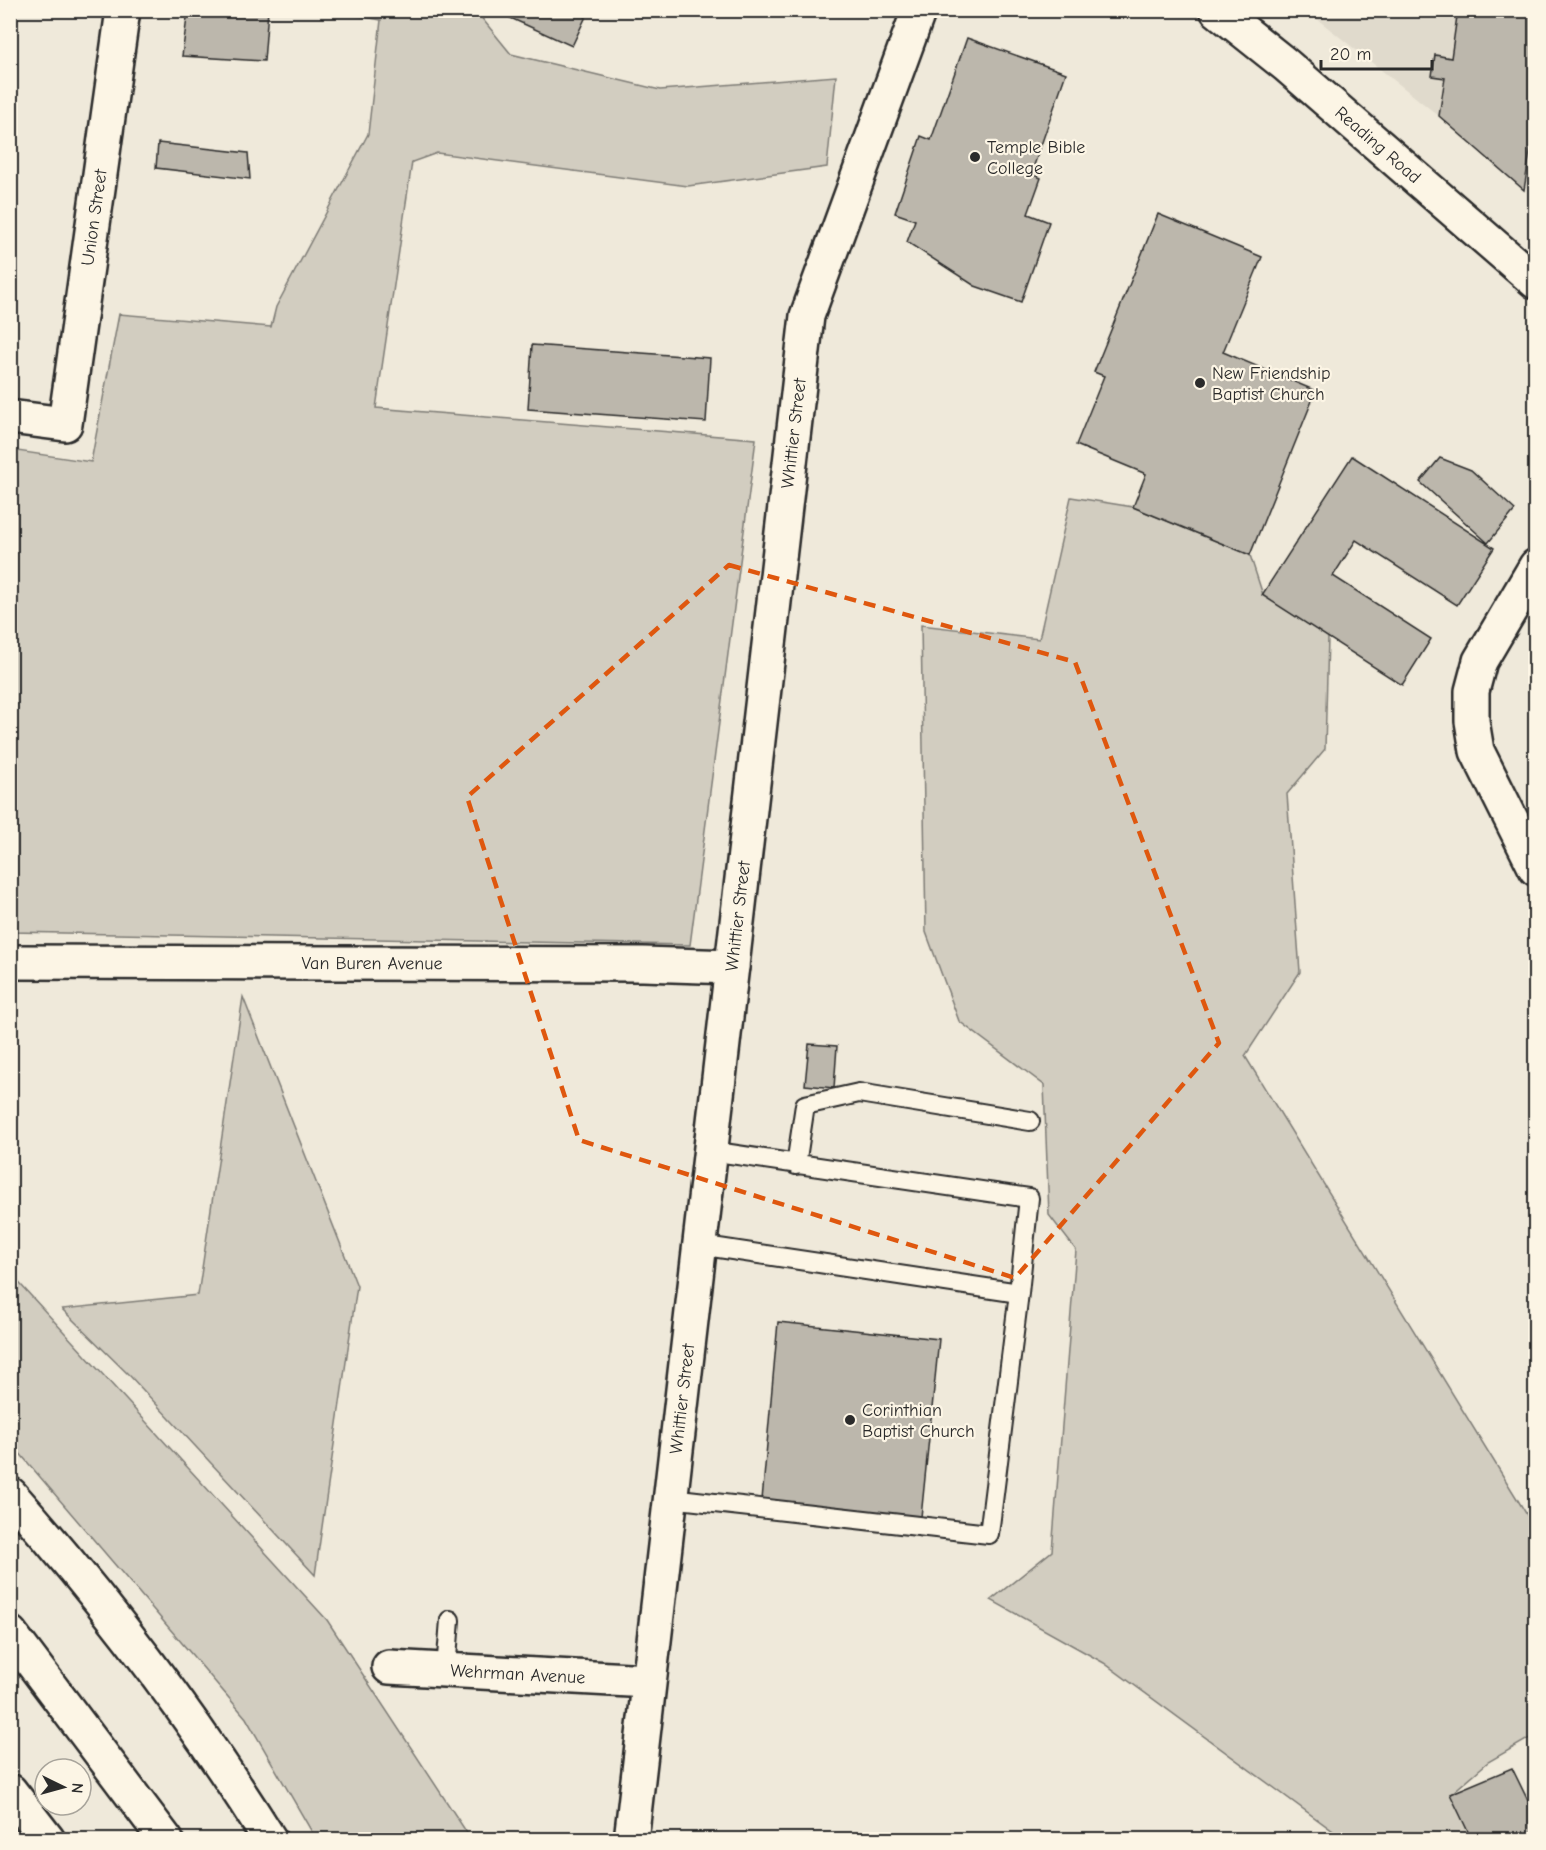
<svg xmlns="http://www.w3.org/2000/svg" width="1546" height="1850" font-family="'Comic Neue',sans-serif">
	<style>
		.built { fill: #e0dacc }
		.green { fill: #d2cdc0; stroke: #7e7c76; stroke-width: 1.5 }
		.building { fill: #bcb7ac; stroke: #2b2b2b; stroke-width: 1.5 }
		.lines { fill: none; stroke-linecap: round; stroke-linejoin: round }
		.service-casing { stroke: #2b2b2b; stroke-width: 22 }
		.minor-casing { stroke: #2b2b2b; stroke-width: 38 }
		.primary-casing { stroke: #2b2b2b; stroke-width: 38 }
		.motorway-casing { stroke: #2b2b2b; stroke-width: 38 }
		.service { stroke: #fcf5e5; stroke-width: 18 }
		.minor { stroke: #fcf5e5; stroke-width: 33 }
		.primary { stroke: #fcf5e5; stroke-width: 33 }
		.motorway { stroke: #fcf5e5; stroke-width: 33 }
		.marked { fill: none; stroke: #df570e; stroke-width: 4.5; stroke-dasharray: 12 8; stroke-linejoin: round }
		.poi-dot { fill: #2b2b2b; stroke: #fcf5e5; stroke-width: 2 }
		.labels { text-anchor: middle; stroke-width: 4.5; stroke-linejoin: round; paint-order: stroke }
		.street-label { font-size: 18px; fill: #2b2b2b; stroke: #fcf5e5 }
		.poi-label { font-size: 18px; fill: #2b2b2b; stroke: #fcf5e5; text-anchor: start }
	</style>
	<rect width="100%" height="100%" fill="#efe9da"/>
	<filter id="ink" filterUnits="userSpaceOnUse"><feTurbulence type="fractalNoise" baseFrequency=".0167" numOctaves="2"/><feDisplacementMap in="SourceGraphic" scale="12" xChannelSelector="R" yChannelSelector="G"/><feConvolveMatrix kernelMatrix="1 2 1 2 8 2 1 2 1" color-interpolation-filters="sRGB"/></filter>
	<g filter="url(#ink)">
		<path class="built" d="M1307 11H1535V113L1524 190 1439 116Z"/>
		<path class="green" d="M333 11H476L511 54 660 90 836 76 827 167 688 186 437 153 412 162 376 408 756 439 690 945 11 932V450L91 462 119 314 271 327 276 307 368 134 381 20Z
			M1071 497 1133 507 1250 555 1263 595 1328 637 1325 749 1287 794 1300 972 1245 1056 1535 1528V1735L1488 1762 1451 1794 1472 1839H1337V1834L1104 1663 991 1600 1052 1551 1076 1250 1049 1215 1044 1085 959 1021 926 932 921 625 1039 639Z
			M243 997 357 1286 315 1575 131 1377 62 1309 198 1295Z
			M11 1274 327 1620 471 1839H316L246 1718 11 1443Z"/>
		<path class="building" d="M188 10H268L264 61 182 56Z
			M493 10H589L572 46Z
			M1424 10H1536V113L1524 190 1439 116 1445 78 1432 76 1435 55 1451 58 1457 16Z
			M967 38 1066 73 1031 174 1041 178 1028 214 1049 222 1021 302 975 286 907 242 915 220 895 213 921 136 931 140Z
			M158 143 248 153 250 179 156 168Z
			M1158 214 1262 257 1223 352 1316 391 1250 555 1133 507 1146 474 1076 445 1104 376 1094 372Z
			M532 345 710 358 706 422 528 409Z
			M1352 456 1494 548 1457 605 1356 540 1333 576 1431 639 1402 685 1262 595Z
			M1440 458 1471 470 1515 510 1488 543 1420 482Z
			M809 1044 837 1046 834 1088 805 1085Z
			M778 1322 939 1339 921 1517 762 1500Z
			M1512 1768 1536 1817V1840H1472L1450 1794Z"/>
		<g class="lines">
			<defs>
				<path id="service" d="M796 1165 805 1105 859 1093 1030 1121
					M699 1245 1019 1293 1029 1198 710 1151
					M670 1498 989 1534 1019 1293
					M446 1670 450 1620"/>
				<g id="minor">
					<path id="s1" d="M10 417 65 424 123 10"/>
					<path d="M1536 566 1480 661 1472 691V721L1477 751 1536 869"/>
					<path id="s2" d="M10 962 643 964 732 967"/>
					<path id="s3" d="M389 1667 648 1681"/>
					<path id="s4" d="M631 1840 807 316 919 10"/>
				</g>
				<g id="primary">
					<path id="s5" d="M1217 10 1286 65 1536 282"/>
				</g>
				<path id="motorway" d="M10 1494C106 1602 193 1717 270 1840
					M10 1633 166 1840
					M10 1791 48 1840"/>
			</defs>
			<use href="#service" class="service-casing"/>
			<use href="#minor" class="minor-casing"/>
			<use href="#primary" class="primary-casing"/>
			<use href="#motorway" class="motorway-casing"/>
			<use href="#service" class="service"/>
			<use href="#minor" class="minor"/>
			<use href="#primary" class="primary"/>
			<use href="#motorway" class="motorway"/>
		</g>
	</g>
	<path class="marked" d="M729 565 1075 662 1219 1043 1015 1278 579 1140 467 797Z"/>
	<g class="poi-dot">
		<circle cx="975" cy="157" r="6"/>
		<circle cx="1200" cy="383" r="6"/>
		<circle cx="850" cy="1420" r="6"/>
	</g>
	<g class="labels">
		<g class="street-label">
			<text dy="6" stroke="none"><textPath href="#s5" startOffset="210">Reading Road</textPath></text>
			<text dy="6" stroke="none"><textPath href="#s1" startOffset="264">Union Street</textPath></text>
			<text dy="6" stroke="none"><textPath href="#s4" startOffset="1416">Whittier Street</textPath></text>
			<text dy="6" stroke="none"><textPath href="#s4" startOffset="930">Whittier Street</textPath></text>
			<text dy="6" stroke="none"><textPath href="#s2" startOffset="362">Van Buren Avenue</textPath></text>
			<text dy="6" stroke="none"><textPath href="#s4" startOffset="444">Whittier Street</textPath></text>
			<text dy="6" stroke="none"><textPath href="#s3" startOffset="129">Wehrman Avenue</textPath></text>
		</g>
		<g class="poi-label">
			<text x="987" y="153">Temple Bible<tspan x="987" dy="21">College</tspan></text>
			<text x="1212" y="379">New Friendship<tspan x="1212" dy="21">Baptist Church</tspan></text>
			<text x="862" y="1416">Corinthian<tspan x="862" dy="21">Baptist Church</tspan></text>
		</g>
	</g>
	<rect width="1546" height="1850" fill="none" stroke="#fcf5e5" stroke-width="36"/>
	<rect x="18" y="18" width="1510" height="1814" fill="none" stroke="#2b2b2b" stroke-width="2" filter="url(#ink)"/>
	<g transform="translate(63 1787) rotate(95)"><circle r="28" fill="#fcf5e5" stroke="#a8a49b" stroke-width="1.5"/>
	<path d="M0-4.5L10 22L0 15L-10 22Z" fill="#2b2b2b"/>
	<text y="-9" font-size="16" font-weight="bold" text-anchor="middle" fill="#2b2b2b">N</text>
	</g>
	<path d="M1321 60v9h111v-9" fill="none" stroke="#2b2b2b" stroke-width="3"/>
	<text x="1330" y="60" font-size="18" fill="#2b2b2b" stroke="#fcf5e5" stroke-width="4.5" paint-order="stroke">20 m</text>
</svg>
